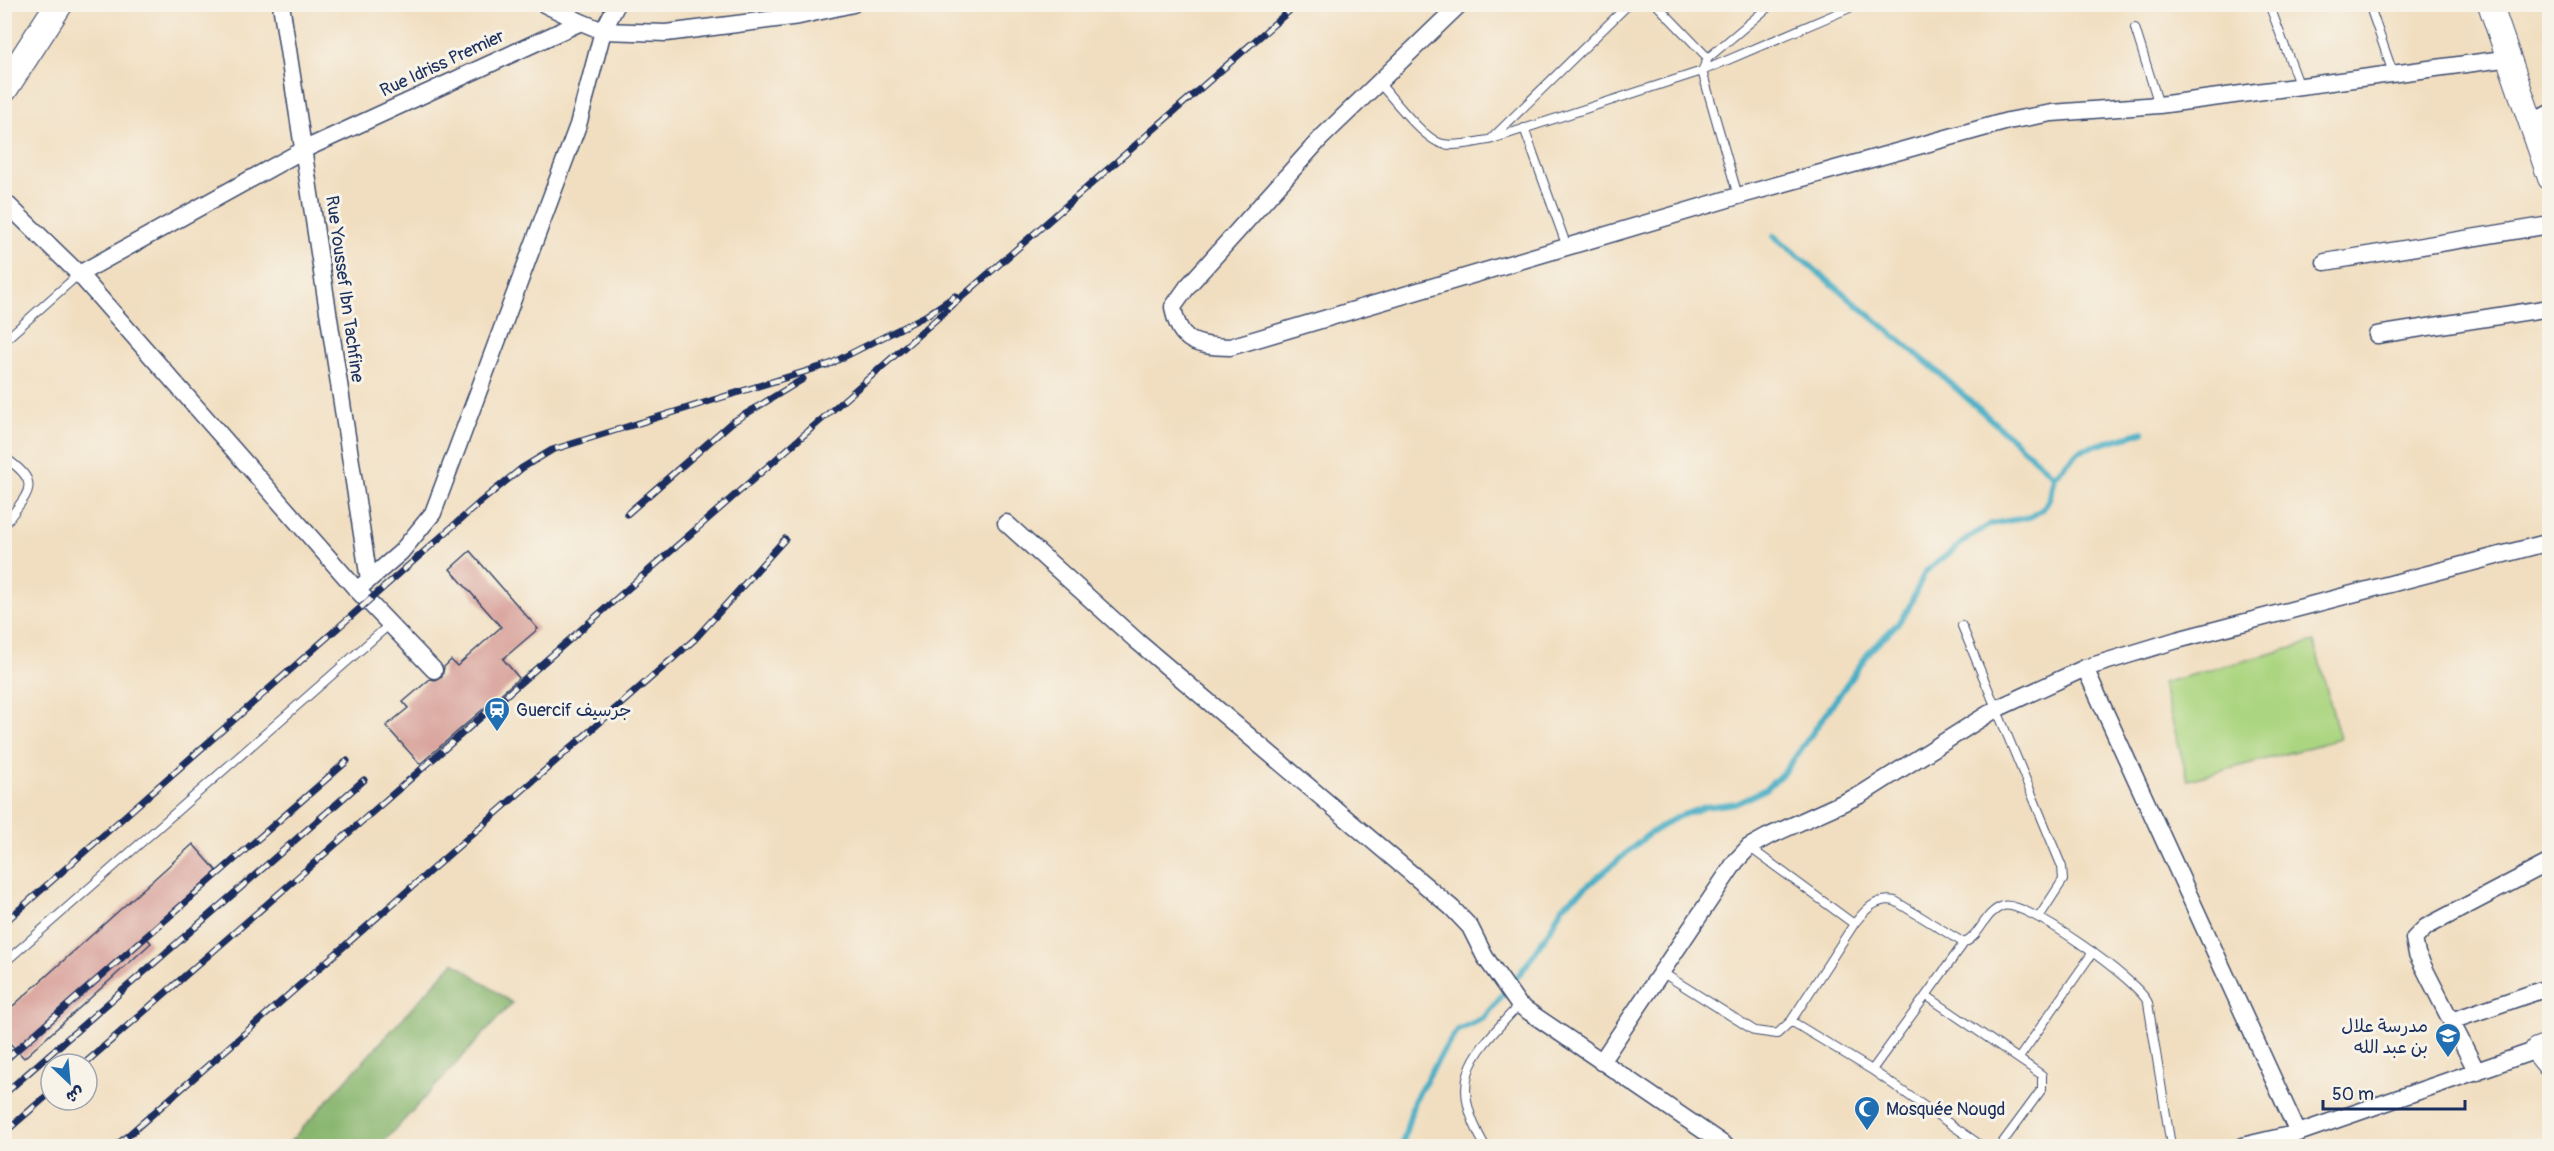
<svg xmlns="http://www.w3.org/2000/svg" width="2554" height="1151" font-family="Pangolin,'Playpen Sans Arabic',sans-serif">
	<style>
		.green { fill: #abd580; stroke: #63826f; stroke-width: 1.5 }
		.forest { fill: #88b66e; stroke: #527266; stroke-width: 1.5 }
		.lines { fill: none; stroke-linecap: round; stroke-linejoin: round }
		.stream { stroke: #44adc4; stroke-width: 6 }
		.building { fill: #d2928b }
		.lane-casing { stroke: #3b496d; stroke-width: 10 }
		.street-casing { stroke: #3b496d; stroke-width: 19 }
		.secondary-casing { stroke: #3b496d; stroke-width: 26 }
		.primary-casing { stroke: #3b496d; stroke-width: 29 }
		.lane { stroke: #fff; stroke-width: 8 }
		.street { stroke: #fff; stroke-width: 16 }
		.secondary { stroke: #fff; stroke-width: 24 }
		.primary { stroke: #fff; stroke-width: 27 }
		.rail-casing { stroke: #1b2f5e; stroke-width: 7 }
		.rail { stroke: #f7f3e8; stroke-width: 4.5; stroke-dasharray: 14; stroke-linecap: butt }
		.labels { text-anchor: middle; stroke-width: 6; stroke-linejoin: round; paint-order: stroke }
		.street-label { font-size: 18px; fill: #1b2f5e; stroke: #f7f3e8 }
		.poi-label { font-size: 18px; fill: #1b2f5e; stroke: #f7f3e8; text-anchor: start }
	</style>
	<rect width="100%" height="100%" fill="#f7f3e8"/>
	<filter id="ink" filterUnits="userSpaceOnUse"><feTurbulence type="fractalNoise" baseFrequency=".0167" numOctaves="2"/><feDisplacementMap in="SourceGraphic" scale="12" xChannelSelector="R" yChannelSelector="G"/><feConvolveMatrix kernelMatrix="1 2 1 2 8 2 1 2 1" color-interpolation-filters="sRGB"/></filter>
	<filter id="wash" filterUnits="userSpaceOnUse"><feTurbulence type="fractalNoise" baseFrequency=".008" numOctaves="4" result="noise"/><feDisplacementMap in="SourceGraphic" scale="24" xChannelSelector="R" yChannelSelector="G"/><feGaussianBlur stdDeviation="1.35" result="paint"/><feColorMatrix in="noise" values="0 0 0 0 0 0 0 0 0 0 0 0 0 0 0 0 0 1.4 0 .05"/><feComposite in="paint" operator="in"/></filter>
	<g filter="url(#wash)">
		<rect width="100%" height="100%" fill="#f1dec0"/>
		<path class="green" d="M2314 642 2340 739 2188 780 2162 683Z"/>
		<path class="forest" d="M454 962 512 1003 380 1146H286Z"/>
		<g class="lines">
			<path class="stream" d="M1774 236 1931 366 2054 476
				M1402 1146 1414 1101 1444 1050 1458 1030 1484 1018 1525 967 1551 928 1562 907 1649 834 1677 817 1705 807 1737 803 1766 789 1787 769 1870 651 1898 623 1908 609 1925 572 1971 536 1991 524 2030 517 2043 509 2050 497 2054 476 2080 450 2143 432"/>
		</g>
		<g id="blocks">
			<path class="building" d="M470 551 538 629 503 659 519 678 420 764 386 726 408 708 403 702 430 679 436 680 442 677 444 667 451 660 457 666 501 627 450 569Z
				M193 844 217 871 144 935 151 943 24 1058 4 1037V1014Z"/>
		</g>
	</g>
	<g filter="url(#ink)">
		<use href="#blocks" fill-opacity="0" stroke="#3b496d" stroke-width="1.5"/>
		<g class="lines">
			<defs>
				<path id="lane" d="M1656 4 1708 58
					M2269 4 2300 87
					M2369 4 2393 73
					M2135 28 2159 105
					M1379 83C1393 98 1424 140 1443 144 1458 147 1474 142 1489 140L1702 71 1859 4
					M1524 128 1567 247
					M1492 138 1629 4
					M1738 196 1702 71 1708 58 1772 4
					M4 341 79 274
					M4 457C45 485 27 492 4 526
					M1962 626 2062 867 2063 880 2039 917
					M1749 847 1854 924C1865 910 1876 897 1895 901L1964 943C1981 936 1984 912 2003 906 2025 899 2139 981 2148 1003L2171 1146
					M4 963 390 624
					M1663 973 1755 1031 1777 1034 1791 1021 1854 924
					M1927 996 2042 1075V1089L2000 1146
					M1791 1021 1872 1070 1982 1146
					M2019 1058 2093 952
					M1872 1070 1964 943
					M1485 1146C1446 1077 1472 1056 1519 1005"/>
				<path id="street" d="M281 4 369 580
					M544 4 581 22
					M1460 4 1321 138 1188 286 1173 307C1179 344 1198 346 1230 347L1738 196 2008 121 2052 113 2159 105 2511 58
					M2531 123 2550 113
					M4 201 79 274 357 590 434 670
					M2325 262 2550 225
					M79 274 305 149 581 22 603 31 666 33 799 16 853 4
					M2377 335 2550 308
					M1006 523 1138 642 1452 908 1470 927 1485 957 1519 1005 1726 1146
					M357 590 401 552 433 513 578 125 603 31 617 4
					M2085 668 2298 1133
					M2451 1021 2550 987
					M1601 1062 1736 861 1749 847 1767 837 1860 795 1996 709 2085 668 2177 640 2550 542
					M2477 1072 2417 954 2414 939 2426 927 2550 862
					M2242 1146 2298 1133 2537 1050"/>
				<path id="secondary" d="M2490 4 2550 178
					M2550 1045 2537 1050 2550 1066"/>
				<path id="primary" d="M4 89 59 4"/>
			</defs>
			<use href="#lane" class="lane-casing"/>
			<use href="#street" class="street-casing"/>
			<use href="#secondary" class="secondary-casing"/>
			<use href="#primary" class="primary-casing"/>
			<use href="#lane" class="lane"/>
			<use href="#street" class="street"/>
			<use href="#secondary" class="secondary"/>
			<use href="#primary" class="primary"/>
			<defs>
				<path id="rail" d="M826 366 927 315 955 296
					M627 514 731 423 803 379
					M4 923 478 504 522 468 552 450 833 363
					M4 1061 347 761
					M84 1064 1297 4
					M4 1094 364 780
					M4 1133 51 1092
					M116 1146 695 639 785 539"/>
			</defs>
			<use href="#rail" class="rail-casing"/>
			<use href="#rail" class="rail"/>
		</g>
	</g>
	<defs>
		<symbol id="station-pin" viewBox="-11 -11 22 30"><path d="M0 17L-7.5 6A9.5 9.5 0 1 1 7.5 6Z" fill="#1f6fb2" stroke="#f7f3e8"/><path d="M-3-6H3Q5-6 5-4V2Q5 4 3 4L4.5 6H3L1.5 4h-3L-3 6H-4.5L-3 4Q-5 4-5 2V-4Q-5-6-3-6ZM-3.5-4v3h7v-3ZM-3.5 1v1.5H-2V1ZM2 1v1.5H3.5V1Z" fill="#fff"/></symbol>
		<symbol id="school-pin" viewBox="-11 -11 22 30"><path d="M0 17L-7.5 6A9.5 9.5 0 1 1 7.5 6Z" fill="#1f6fb2" stroke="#f7f3e8"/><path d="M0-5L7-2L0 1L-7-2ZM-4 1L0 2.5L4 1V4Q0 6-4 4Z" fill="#fff"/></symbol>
		<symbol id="mosque-pin" viewBox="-11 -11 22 30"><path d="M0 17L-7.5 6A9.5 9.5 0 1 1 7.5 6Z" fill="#1f6fb2" stroke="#f7f3e8"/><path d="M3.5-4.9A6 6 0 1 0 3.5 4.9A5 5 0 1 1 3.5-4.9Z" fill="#fff"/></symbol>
	</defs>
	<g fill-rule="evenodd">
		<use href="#station-pin" x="482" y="695" width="30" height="40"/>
		<use href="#school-pin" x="2433" y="1021" width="30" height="40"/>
		<use href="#mosque-pin" x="1852" y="1094" width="30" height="40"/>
	</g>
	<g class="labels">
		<g class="street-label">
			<text transform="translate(442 63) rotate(-25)" y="6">Rue Idriss Premier</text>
			<text transform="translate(345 289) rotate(82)" y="6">Rue Youssef Ibn Tachfine</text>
		</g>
		<g class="poi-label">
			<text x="516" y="716">Guercif جرسيف</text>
			<text x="2428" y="1032" text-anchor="end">مدرسة علال<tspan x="2428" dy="21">بن عبد الله</tspan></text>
			<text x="1886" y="1115">Mosquée Nougd</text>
		</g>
	</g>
	<rect width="2554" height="1151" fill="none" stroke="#f7f3e8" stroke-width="24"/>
	<g transform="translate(69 1082) rotate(154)"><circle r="28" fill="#f7f3e8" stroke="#9fa5b1" stroke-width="1.5"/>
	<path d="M0-4.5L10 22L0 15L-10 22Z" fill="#1f6fb2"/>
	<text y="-9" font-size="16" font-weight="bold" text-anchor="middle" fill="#1b2f5e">ش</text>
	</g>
	<path d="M2323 1100v9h142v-9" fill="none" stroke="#1b2f5e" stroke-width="3"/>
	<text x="2332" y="1100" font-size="18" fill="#1b2f5e" stroke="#f7f3e8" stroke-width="4.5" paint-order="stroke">50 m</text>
</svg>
